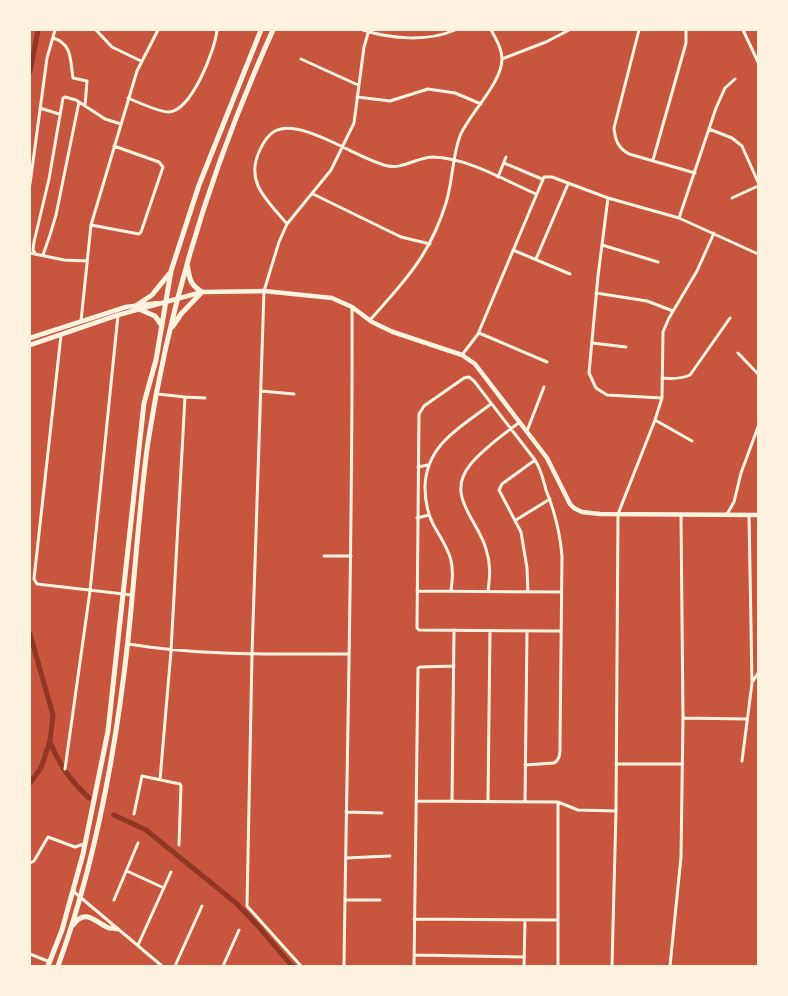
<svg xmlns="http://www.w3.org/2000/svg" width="788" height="996" font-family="'Public Sans',sans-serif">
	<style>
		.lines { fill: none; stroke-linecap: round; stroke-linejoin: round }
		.canal { stroke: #8f3625; stroke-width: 5 }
		.minor { stroke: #fff3e0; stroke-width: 3 }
		.secondary { stroke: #fff3e0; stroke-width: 4.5 }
		.trunk { stroke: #fff3e0; stroke-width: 5 }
	</style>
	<rect width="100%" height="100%" fill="#c8553d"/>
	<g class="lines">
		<path class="canal" d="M30 72 38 30
			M30 634 53 715 50 741 41 768 30 783
			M50 742C60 766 70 780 89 798
			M114 815 146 830 236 903 257 925 292 966"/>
		<path class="minor" d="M96 30 112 47 141 61
			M363 30C391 39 428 42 455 30
			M639 30 614 128C615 140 618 148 629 154L695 173
			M743 30 758 62
			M53 38C73 44 70 61 73 78L87 81 85 106
			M301 59 358 85
			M502 59 546 42 569 30
			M357 97 390 101 428 89 455 93 481 104
			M128 98C137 102 161 112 169 112 192 110 215 50 217 30
			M40 108 59 114
			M709 129 732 138 742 146 758 182
			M653 160 686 43V30
			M504 163 542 179
			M498 177 506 157
			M30 184 47 58 55 30
			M313 194 401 237 430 244
			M608 198 598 276 589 373 596 388 607 395 662 398
			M732 198 758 186
			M679 218 716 108 725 88 735 79
			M287 224C268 201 245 183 259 152 262 145 267 135 275 131 301 117 359 160 388 166 403 169 418 157 433 157 468 158 504 180 536 194
			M91 225 139 234 141 232 163 167 159 162 114 146
			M602 245 658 262
			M513 250 570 274
			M30 253 64 260 87 261
			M35 253 33 250 34 242 49 179 63 98 65 97 76 100 105 119 121 124
			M43 255 50 235 56 215 79 102
			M536 259 568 184
			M596 293 647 301 673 311
			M370 320C405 281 430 255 446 203 453 181 452 157 460 136 469 114 502 83 502 59 502 49 496 38 491 30
			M81 321 91 225 137 71 158 30
			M479 333 547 362
			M61 335 34 579 37 584 132 595
			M592 343 626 347
			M738 353 758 374
			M462 355 478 334 544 177H552L608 198 679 218 758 254
			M662 378C672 379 681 379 690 375L730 318
			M261 391 294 394
			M157 394 185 397 171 651 160 780
			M185 397 205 398
			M655 420 692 441
			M527 431 544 387
			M418 467 428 465
			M727 514 734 502 741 473 758 427
			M417 518 429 515
			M516 520 550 499
			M324 556H351
			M417 591 562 592
			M451 591C456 558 448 551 433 524 427 512 425 499 425 487 426 444 461 427 491 404
			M488 591C490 576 491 564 486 549 478 520 445 496 470 465 481 451 505 433 520 422
			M528 592 527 568 521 532 499 490 502 484 535 460
			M128 644C202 656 273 654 348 654
			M753 681 758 673
			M683 718 747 719
			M742 761 752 683 749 515
			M616 764H681
			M525 765 554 763C561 759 560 751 560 743L562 556C560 532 555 512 546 490 543 479 541 469 535 460L474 381 469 377 464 378 424 406 419 414 417 628 419 630 561 631
			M65 769 90 591 118 315
			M416 801 558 802 578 810 616 811
			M452 801 454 630
			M488 801 490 631
			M525 802 527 631
			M558 802V966
			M346 812 382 813
			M134 814 142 776 180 784 181 786 179 845
			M346 858 390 856
			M30 863 34 861 48 837 75 847 84 844
			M127 871 164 888
			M73 891 162 966
			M114 900 138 843
			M345 900H380
			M414 919 558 920
			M138 945 171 872
			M30 954 50 962
			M414 955 524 957
			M175 966 202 906
			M223 966 239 930
			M301 966 247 906 252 654 264 291 279 242 287 224 331 170 354 123 364 47 369 30
			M344 966C347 746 353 527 352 307
			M414 966 418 668 420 667 454 666
			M524 966 525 920
			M612 966 616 811 618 514 655 420 662 398 663 332 669 318 697 271 714 233
			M670 966 681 857 683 718 681 515"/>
		<path class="secondary" d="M30 338 126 307 158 303
			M30 345 118 315 202 292 264 291 332 298 352 307 372 322 393 332 462 355 475 364 547 458 570 504 574 508 582 512 600 514 758 515"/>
		<path class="trunk" d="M137 305 152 295 169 274
			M141 310 155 316 162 326
			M173 326 181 314 202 292C189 284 190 279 187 264
			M73 925C86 907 96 923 109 928 111 928 114 928 117 929
			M48 966 62 930 83 854 108 731 144 403 156 360 171 271 199 185 261 30
			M58 966C96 862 116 750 128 640 135 574 139 507 148 442 170 299 214 161 273 30"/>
	</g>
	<rect width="788" height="996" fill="none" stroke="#fff3e0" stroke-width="62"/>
</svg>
